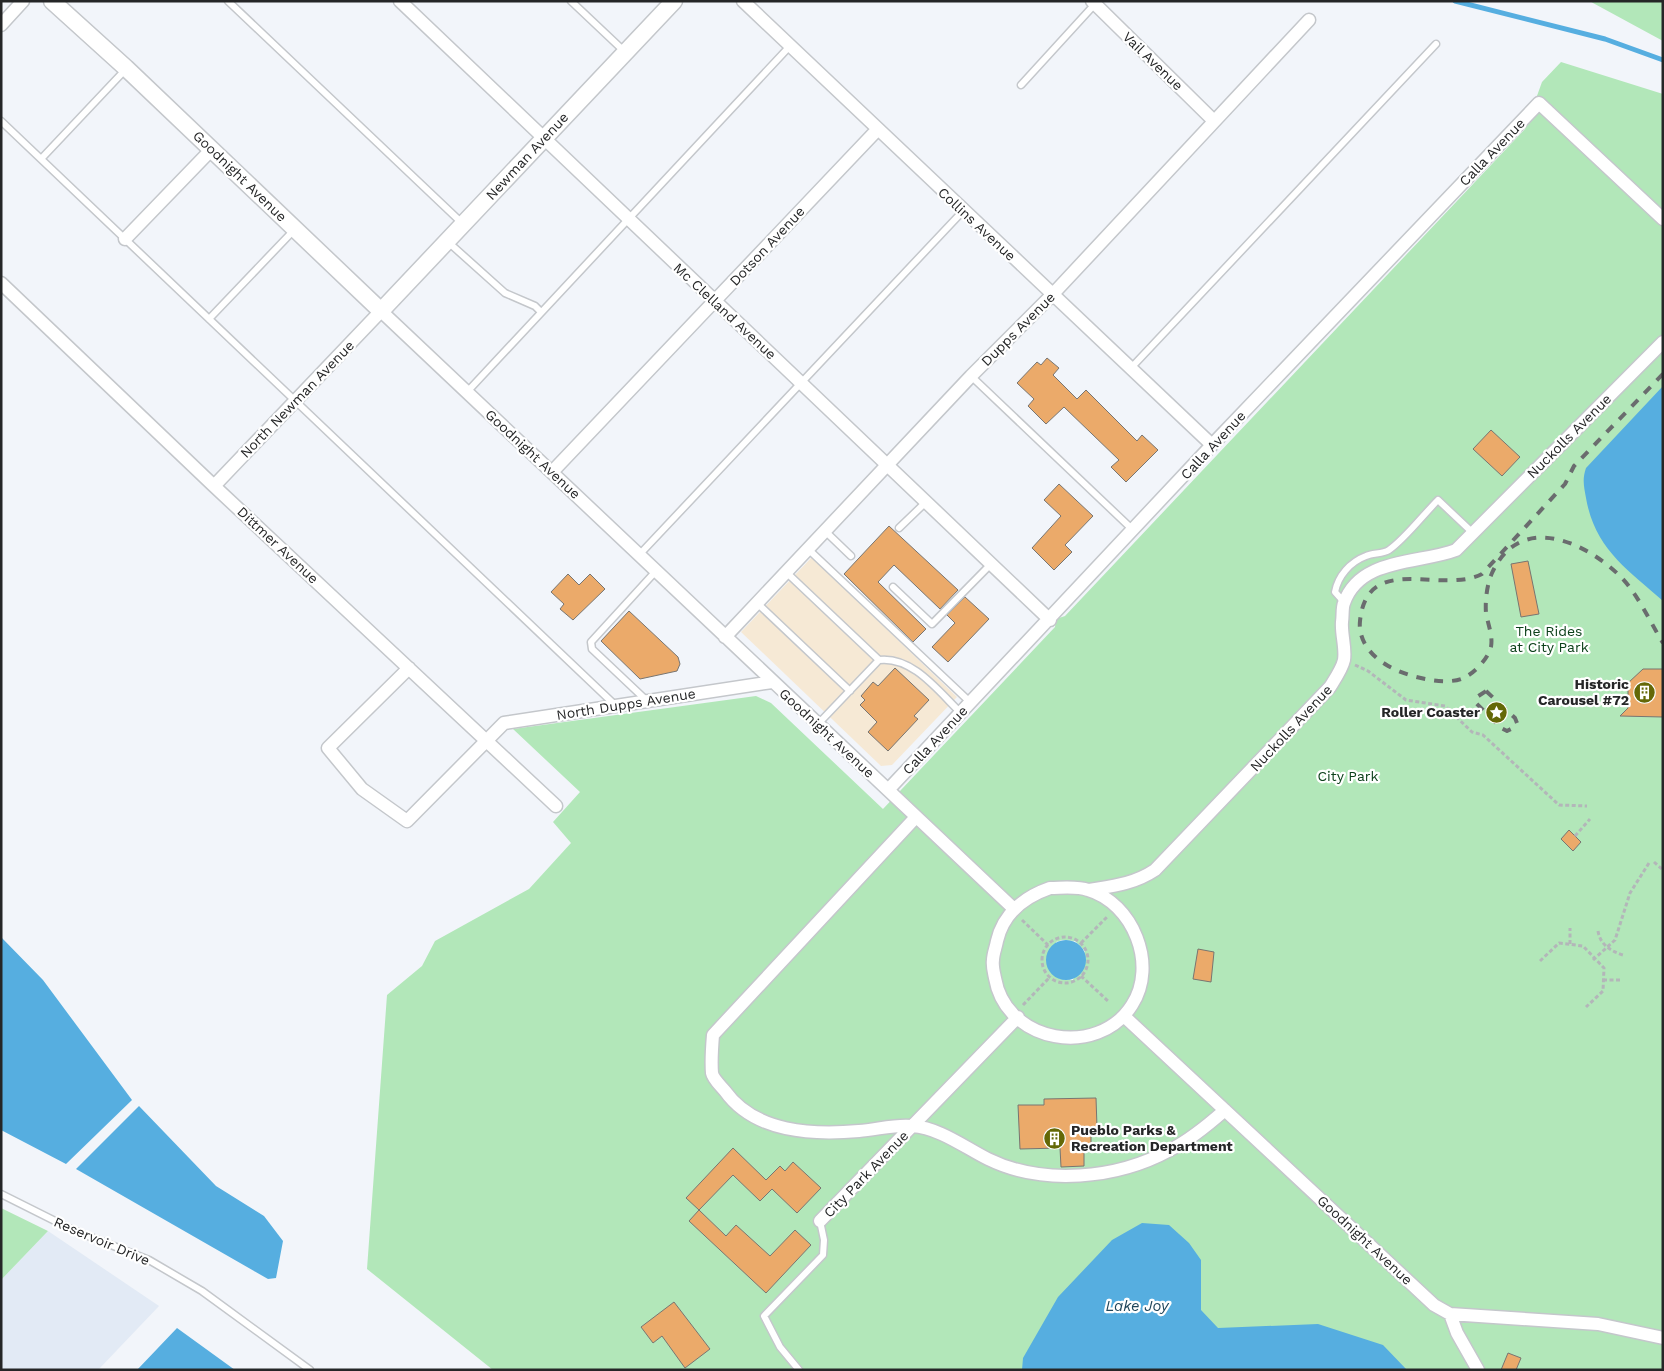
<svg xmlns="http://www.w3.org/2000/svg" width="1664" height="1371" font-family="'Work Sans',sans-serif">
	<style>
		.commercial { fill: #f6e9d5 }
		.built { fill: #e2eaf5 }
		.green { fill: #b2e7b9; fill-rule: evenodd }
		.water { fill: #56aee0 }
		.lines { fill: none; stroke-linecap: round; stroke-linejoin: round }
		.stream { stroke: #56aee0; stroke-width: 5 }
		.building { fill: #ebaa6a; stroke: #787571 }
		.service-casing { stroke: #c4c7cb; stroke-width: 9 }
		.minor-casing { stroke: #c4c7cb; stroke-width: 15 }
		.tertiary-casing { stroke: #c4c7cb; stroke-width: 19 }
		.path { stroke: #b3b6b9; stroke-width: 3; stroke-dasharray: 4 2.5; stroke-linecap: butt }
		.service { stroke: #fff; stroke-width: 6 }
		.minor { stroke: #fff; stroke-width: 12 }
		.tertiary { stroke: #fff; stroke-width: 16 }
		.rail { stroke: #6a6c6e; stroke-width: 4; stroke-dasharray: 9 9; stroke-linecap: butt }
		.labels { text-anchor: middle; stroke-width: 4.5; stroke-linejoin: round; paint-order: stroke }
		.street-label { font-size: 14px; fill: #252627; stroke: #fff }
		.park-label { font-size: 14px; fill: #0c401a; stroke: #fff }
		.poi-label { font-size: 14px; font-weight: bold; fill: #252627; stroke: #fff; text-anchor: end }
		.water-label { font-size: 15px; font-style: italic; fill: #1f455a; stroke: #fff }
	</style>
	<rect width="100%" height="100%" fill="#f2f5fa"/>
	<path class="commercial" d="M812 557 957 697 892 765 881 766 741 632Z"/>
	<path class="built" d="M48 1231 159 1306 98 1370H1V1280Z"/>
	<path class="green" d="M1590 1H1663V41L1593 3Z
		M1561 62 1663 94V1370H493L367 1269 387 995 422 966 435 941 529 889 571 843 553 822 580 792 513 729 756 696 771 703 883 809 1055 627 1056 619 1065 616 1525 129 1542 82ZM1062 940 1075 941 1085 951 1073 980 1059 979 1056 942Z
		M1 1208 48 1231 1 1280Z"/>
	<path class="water" d="M1663 386V601C1627 569 1595 549 1586 498 1584 487 1582 479 1586 468Z
		M1 937 43 980 132 1100 66 1164 1 1130Z
		M1046 960a20 20 0 1 1 40 0a20 20 0 1 1-40 0Z
		M139 1106 216 1186 264 1216 283 1241 276 1278 268 1279 76 1169Z
		M1142 1223 1169 1225 1189 1243 1201 1260V1310L1218 1328 1318 1324 1383 1345 1407 1370H1022L1023 1358 1058 1297 1112 1240Z
		M177 1328 235 1370H137Z"/>
	<g class="lines">
		<path class="stream" d="M1455 1 1605 39 1663 60"/>
	</g>
	<path class="building" d="M1047 358 1059 368 1053 375 1077 399 1086 390 1137 441 1142 435 1158 450 1126 482 1111 467 1119 460 1064 407 1046 424 1028 406 1034 399 1017 383 1037 362 1041 365Z
		M1491 430 1520 457 1502 476 1473 449Z
		M1059 484 1093 516 1065 545 1072 552 1054 570 1032 548 1061 516 1044 500Z
		M889 526 958 590 940 609 894 565 878 582 926 629 913 642 844 574Z
		M1528 561 1539 614 1521 617 1511 564Z
		M568 574 579 585 590 574 605 589 573 620 560 609 564 604 551 592Z
		M965 597 989 619 948 662 932 647 955 623 947 615Z
		M629 611 678 657 680 664 677 671 640 679 601 641Z
		M895 668 929 700 914 716 918 719 888 751 868 732 877 722 860 705 865 700 861 696 873 682 878 686Z
		M1643 669H1663V717L1620 716 1628 708V683Z
		M1569 830 1581 842 1573 851 1561 839Z
		M1198 949 1214 952 1211 982 1193 979Z
		M1096 1098 1097 1127H1091V1151H1084V1166L1061 1167 1060 1148 1020 1149 1018 1105H1044V1099Z
		M733 1148 766 1180 780 1166 785 1171 793 1162 821 1188 797 1213 772 1189 760 1201 733 1175 699 1210 686 1198Z
		M699 1210 726 1236 736 1225 770 1256 795 1230 811 1245 766 1293 689 1221Z
		M674 1302 710 1349 685 1368 662 1336 653 1343 641 1327Z
		M1508 1353 1521 1358 1516 1370H1501Z"/>
	<g class="lines">
		<defs>
			<path id="service" d="M228 1 462 223
				M571 1 625 52
				M1021 85 1095 4
				M1 121 615 705
				M41 159 126 69
				M447 241 505 293 535 306 541 312
				M209 319 295 229
				M1131 368 1436 44
				M971 376 1133 530
				M467 392 790 46
				M899 528 926 502
				M825 531 851 556
				M808 549 971 703
				M639 555 963 211
				M786 572 879 660
				M893 587 932 624 991 564
				M1344 602 1335 592C1338 576 1350 562 1366 556 1373 553 1383 554 1389 550 1404 540 1424 514 1438 500L1473 533
				M757 603 850 691
				M646 700 592 649 591 642 656 571
				M818 724 879 660C913 656 939 692 961 713
				M1 1194 73 1230 149 1260 202 1291 310 1370
				M799 1370 780 1347 764 1316 823 1255 824 1240 820 1221"/>
			<path id="minor" d="M400 1 1050 620
				M743 1 1212 445
				M1092 1 1214 121
				M1 25 23 1
				M125 239 212 149
				M1 283 214 486 556 806
				M552 472 878 129
				M214 486 381 311 1014 909
				M725 637 971 376 1053 294 1309 20
				M409 668 328 748 362 789 407 821 504 723 772 682
				M888 790 1212 445 1539 103 1663 219
				M916 817 713 1035C712 1047 711 1061 712 1073 713 1079 721 1086 725 1091 755 1133 813 1135 859 1131 876 1130 895 1124 912 1126 940 1128 964 1147 988 1159 1043 1186 1117 1179 1170 1150 1190 1140 1208 1125 1225 1110
				M1050 888C1062 888 1077 886 1088 890 1133 903 1158 965 1132 1005 1098 1059 1006 1043 995 978 994 973 992 966 993 960 993 954 996 947 997 941 1003 914 1024 897 1050 888Z
				M1089 890C1113 886 1134 884 1155 870L1330 687C1335 679 1342 669 1344 660 1346 648 1341 634 1342 622 1343 616 1342 608 1344 603 1360 557 1420 564 1456 550L1663 342
				M1125 1017 1434 1305 1450 1314 1598 1324 1663 1338
				M820 1221 1018 1017
				M1450 1314 1457 1333 1478 1370"/>
			<path id="tertiary" d="M52 1 126 68 381 311 674 1"/>
		</defs>
		<use href="#service" class="service-casing"/>
		<use href="#minor" class="minor-casing"/>
		<use href="#tertiary" class="tertiary-casing"/>
		<path class="path" d="M1355 665 1368 671 1406 700 1445 706 1472 732 1483 735 1559 805 1587 806
			M1575 836 1590 819
			M1654 862 1663 870
			M1022 920 1048 945
			M1598 931C1600 944 1610 951 1623 955
			M1042 960a23 23 0 1 1 46 0a23 23 0 1 1-46 0Z
			M1081 943 1108 916
			M1570 944V928
			M1593 960 1615 940 1630 893 1649 863
			M1540 961 1559 943 1583 946 1604 968 1603 991 1586 1007
			M1081 976 1108 1001
			M1603 980H1620
			M1023 1005 1049 978"/>
		<use href="#service" class="service"/>
		<use href="#minor" class="minor"/>
		<use href="#tertiary" class="tertiary"/>
		<path class="rail" d="M1663 374 1574 466 1565 484 1482 574C1441 595 1367 551 1360 621 1358 639 1370 655 1385 664 1401 675 1441 686 1461 679 1473 675 1488 659 1491 647 1493 635 1488 625 1486 613 1485 601 1487 584 1492 573 1520 512 1584 541 1620 576 1638 594 1650 622 1663 643
			M1486 691 1515 718 1517 723 1513 728 1507 731 1501 728 1476 703 1477 697Z"/>
	</g>
	<defs>
		<symbol id="building-disc" viewBox="-11 -11 22 22"><circle r="9.5" fill="#646807" stroke="#fff"/><path d="M-4-6H4V6H1V3H-1V6H-4ZM-2.5-4.3h1.7v1.8h-1.7ZM.8-4.3h1.7v1.8H.8ZM-2.5-1h1.7V.8h-1.7ZM.8-1h1.7V.8H.8Z" fill="#fff"/></symbol>
		<symbol id="sight-disc" viewBox="-11 -11 22 22"><circle r="9.5" fill="#646807" stroke="#fff"/><path d="M0-6L1.8-2.2L6-1.7L2.9 1.2L3.7 5.4L0 3.3L-3.7 5.4L-2.9 1.2L-6-1.7L-1.8-2.2Z" fill="#fff"/></symbol>
	</defs>
	<g fill-rule="evenodd">
		<use href="#building-disc" x="1632" y="680" width="25" height="25"/>
		<use href="#sight-disc" x="1484" y="700" width="25" height="25"/>
		<use href="#building-disc" x="1042" y="1126" width="25" height="25"/>
	</g>
	<g class="labels">
		<g class="street-label">
			<text transform="translate(1153 61) rotate(44)" y="5">Vail Avenue</text>
			<text transform="translate(1492 152) rotate(-46)" y="5">Calla Avenue</text>
			<text transform="translate(527 156) rotate(-47)" y="5">Newman Avenue</text>
			<text transform="translate(240 176) rotate(44)" y="5">Goodnight Avenue</text>
			<text transform="translate(977 224) rotate(43)" y="5">Collins Avenue</text>
			<text transform="translate(767 246) rotate(-47)" y="5">Dotson Avenue</text>
			<text transform="translate(725 311) rotate(43)" y="5">Mc Clelland Avenue</text>
			<text transform="translate(1018 329) rotate(-45)" y="5">Dupps Avenue</text>
			<text transform="translate(297 399) rotate(-46)" y="5">North Newman Avenue</text>
			<text transform="translate(1569 436) rotate(-45)" y="5">Nuckolls Avenue</text>
			<text transform="translate(1213 445) rotate(-47)" y="5">Calla Avenue</text>
			<text transform="translate(533 454) rotate(43)" y="5">Goodnight Avenue</text>
			<text transform="translate(278 545) rotate(43)" y="5">Dittmer Avenue</text>
			<text transform="translate(626 704) rotate(-9)" y="5">North Dupps Avenue</text>
			<text transform="translate(1291 728) rotate(-47)" y="5">Nuckolls Avenue</text>
			<text transform="translate(827 733) rotate(43)" y="5">Goodnight Avenue</text>
			<text transform="translate(935 740) rotate(-47)" y="5">Calla Avenue</text>
			<text transform="translate(866 1174) rotate(-46)" y="5">City Park Avenue</text>
			<text transform="translate(1365 1240) rotate(43)" y="5">Goodnight Avenue</text>
			<text transform="translate(102 1241) rotate(23)" y="5">Reservoir Drive</text>
		</g>
		<g class="park-label">
			<text x="1549" y="636">The Rides<tspan x="1549" dy="16">at City Park</tspan></text>
			<text x="1348" y="781">City Park</text>
		</g>
		<g class="poi-label">
			<text x="1629" y="689">Historic<tspan x="1629" dy="16">Carousel #72</tspan></text>
			<text x="1480" y="717">Roller Coaster</text>
			<text x="1071" y="1135" text-anchor="start">Pueblo Parks &amp;<tspan x="1071" dy="16">Recreation Department</tspan></text>
		</g>
		<g class="water-label">
			<text x="1137" y="1311">Lake Joy</text>
		</g>
	</g>
	<rect width="1664" height="1371" fill="none" stroke="#252627" stroke-width="5"/>
</svg>
